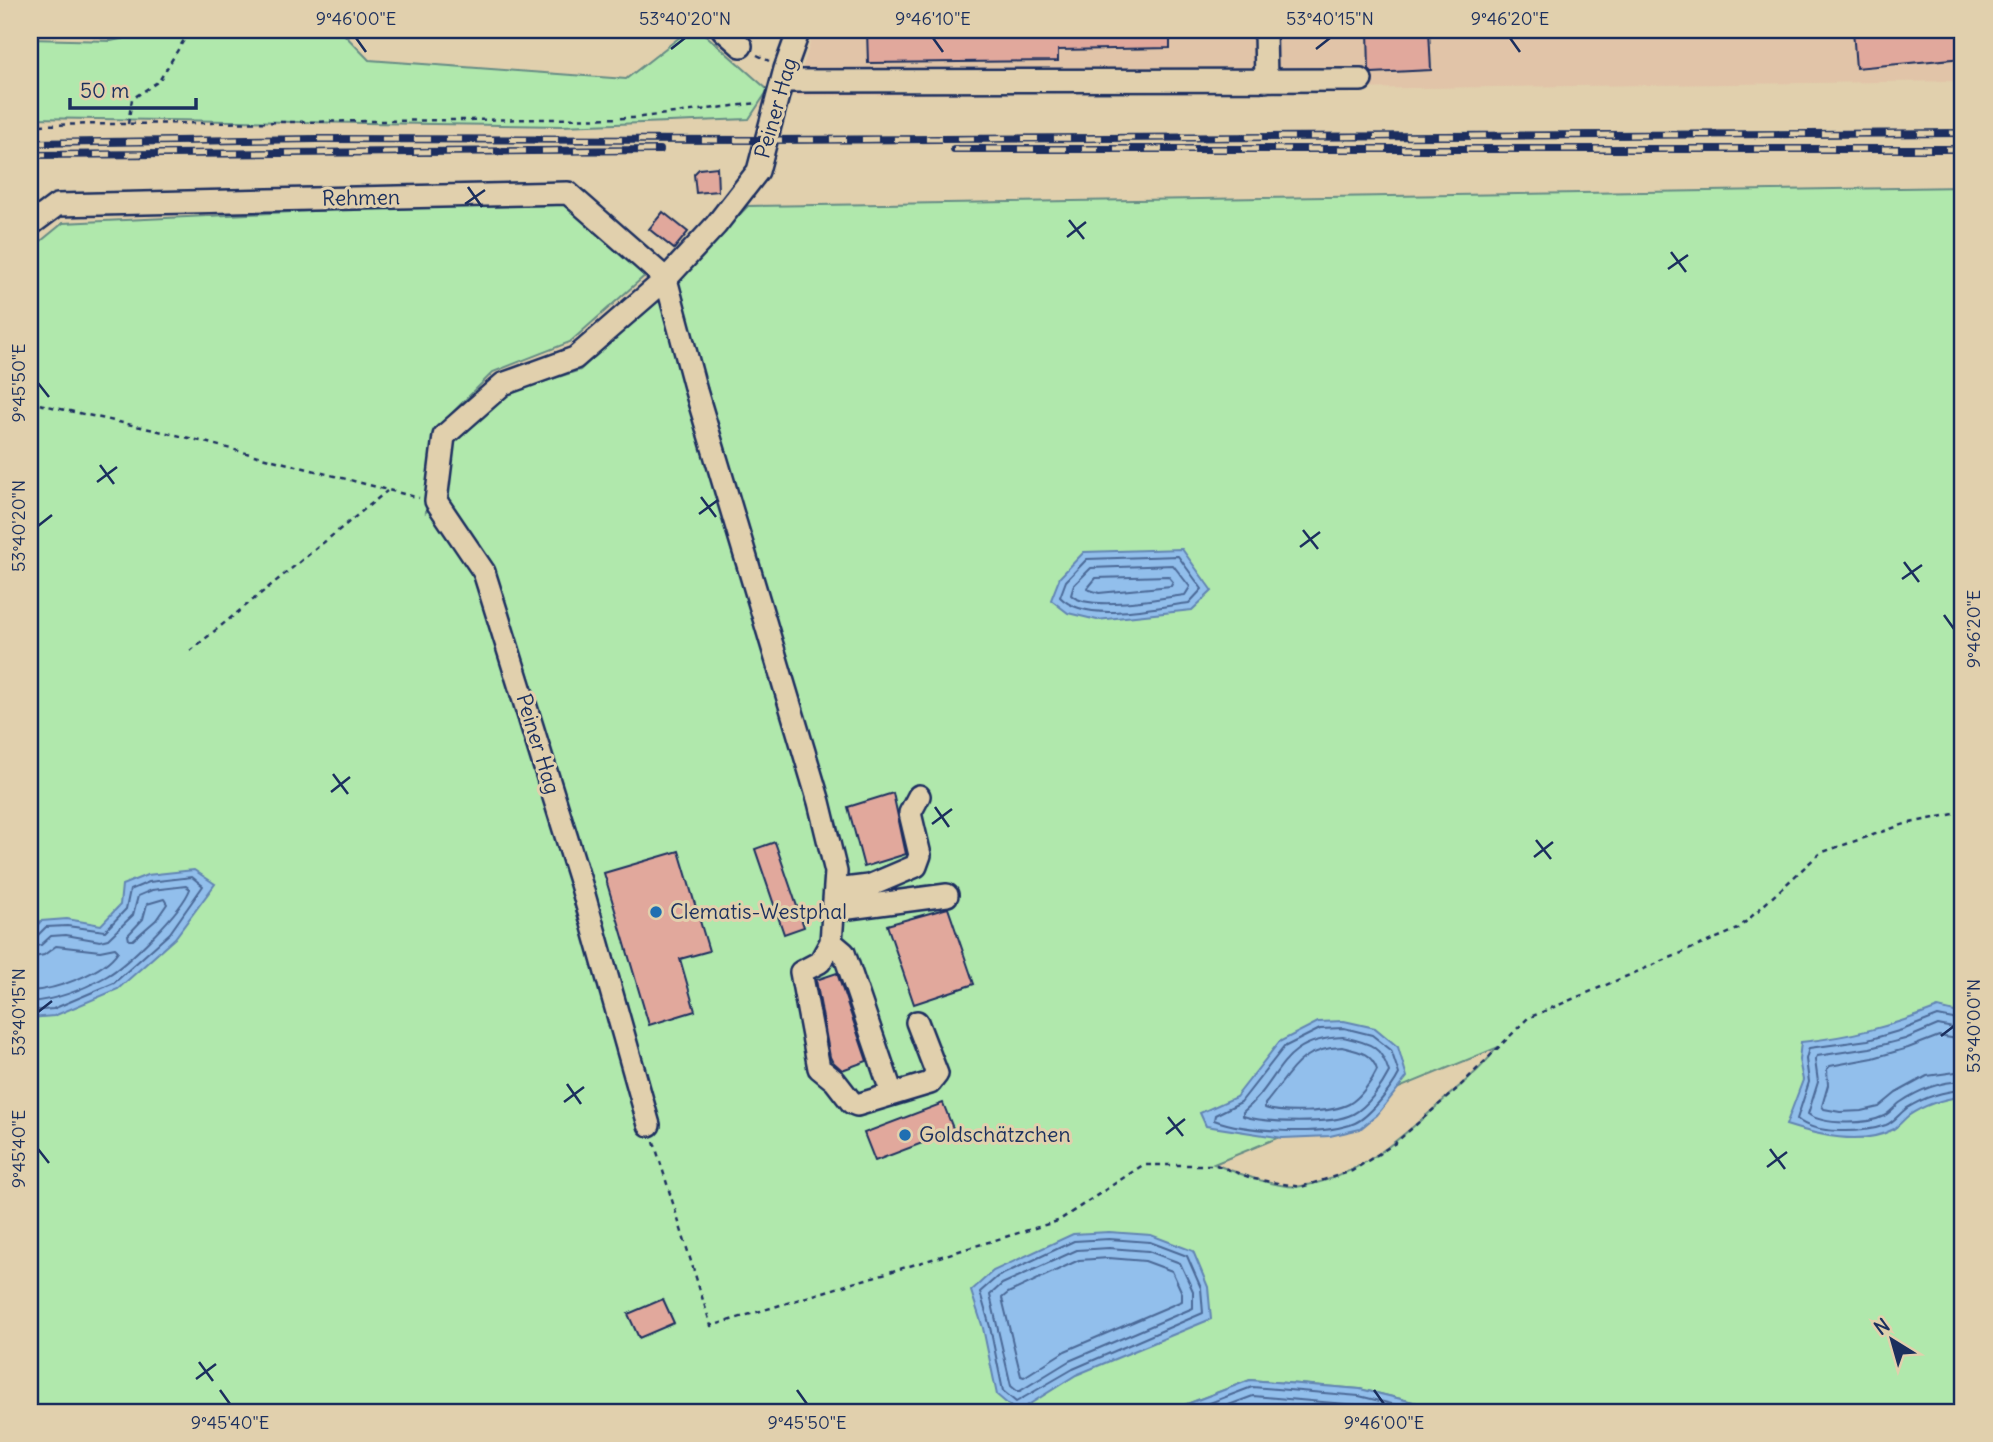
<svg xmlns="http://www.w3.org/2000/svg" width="1993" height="1442" font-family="Delius,sans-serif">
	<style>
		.built { fill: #e1c4a8 }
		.green { fill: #b0e8ac; stroke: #668c85; stroke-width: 2; fill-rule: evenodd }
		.water { fill: #92bfec; stroke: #6285b3; stroke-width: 2 }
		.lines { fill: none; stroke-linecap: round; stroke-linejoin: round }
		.shore { stroke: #4b6997; stroke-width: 2 }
		.building { fill: #e1a89c; stroke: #1b2f5e; stroke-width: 2 }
		.minor-casing { stroke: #1b2f5e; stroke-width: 26 }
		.path { stroke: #1b2f5e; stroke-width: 2.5; stroke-dasharray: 5 5; stroke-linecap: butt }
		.minor { stroke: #e1d0ad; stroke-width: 21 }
		.rail-casing { stroke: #1b2f5e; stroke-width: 8 }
		.rail { stroke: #e1d0ad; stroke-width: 5; stroke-dasharray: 16; stroke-linecap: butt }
		.ticks { fill: none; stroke: #1b2f5e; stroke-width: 2.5 }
		.poi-dot { fill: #1f6fb2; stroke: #e1d0ad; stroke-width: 2.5 }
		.labels { text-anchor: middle; stroke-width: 6; stroke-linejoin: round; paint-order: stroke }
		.street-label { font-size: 21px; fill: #1b2f5e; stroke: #e1d0ad }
		.poi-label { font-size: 21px; fill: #1b2f5e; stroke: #e1d0ad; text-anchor: start }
		.neatline { fill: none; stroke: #1b2f5e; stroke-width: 2.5 }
		.ticks-label { font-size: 18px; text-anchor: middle; fill: #1b2f5e }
	</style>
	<rect width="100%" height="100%" fill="#e1d0ad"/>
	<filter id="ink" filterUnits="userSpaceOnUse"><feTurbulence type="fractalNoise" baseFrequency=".0143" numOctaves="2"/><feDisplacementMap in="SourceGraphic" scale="14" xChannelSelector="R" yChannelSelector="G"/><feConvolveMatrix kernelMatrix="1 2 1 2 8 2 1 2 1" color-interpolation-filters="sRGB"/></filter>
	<g filter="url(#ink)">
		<path class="built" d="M814 30H1963V81L794 96Z"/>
		<path class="green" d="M151 30H340L369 60 626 79 689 30H700L768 90 749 119 562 126 30 118V39L111 41 149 33Z
			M1963 187V1412H1454L1360 1389 1250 1380 1166 1412H30V250L63 223 561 199 648 273 570 342 493 372 435 430 426 512 447 495 454 439 508 393 580 370 667 289 748 206ZM1496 1048C1486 1065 1463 1083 1447 1097 1405 1134 1361 1177 1302 1186 1280 1190 1235 1172 1214 1164Z"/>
		<path class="water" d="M1182 549 1212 591 1192 610 1097 620 1068 613 1051 600 1060 577 1084 552Z
			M194 870 215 884 175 938 118 989 54 1016 30 1018V935L41 921 67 919 101 925 120 905 122 885 147 875Z
			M1938 1008 1963 1014V1096C1943 1099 1925 1104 1908 1116 1903 1120 1898 1127 1892 1130 1861 1146 1817 1135 1786 1125L1803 1080 1799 1060 1801 1042C1851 1037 1891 1026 1938 1008Z
			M1344 1021 1375 1028 1398 1047 1407 1077 1377 1115 1360 1129 1330 1136 1283 1138 1206 1126 1200 1113 1236 1097 1279 1042 1318 1022Z
			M1109 1232 1151 1235 1193 1251 1208 1287 1211 1319 1076 1375 1017 1412 997 1395 983 1328 971 1291 993 1271 1073 1234Z
			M1250 1380 1360 1389 1454 1412H1166Z"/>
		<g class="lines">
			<path class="shore" d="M1178 556 1202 589 1189 603C1154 607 1086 624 1060 597L1066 581 1087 559Z
				M1173 565 1190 587 1185 595C1160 598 1088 612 1071 595L1074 585 1091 568Z
				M1168 576 1173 582 1171 586 1099 593 1087 589 1096 578Z
				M164 899 167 904 156 920 133 940H129L128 935 143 919 147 904Z
				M30 939 36 937 46 927 67 926 105 931 126 909 130 890 149 882 192 877 203 886 170 933 114 983 53 1009 30 1011
				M30 947 41 945 51 936 66 935 100 941 108 939 133 915 138 896 152 890 186 886 190 889C182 911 128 964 107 976 84 989 56 1000 30 1002
				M30 958 44 955 56 946 100 951 115 948 118 951C104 973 55 990 30 991
				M1963 1021 1938 1016 1902 1030 1868 1040 1809 1048 1806 1059 1809 1082 1797 1119C1815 1135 1863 1133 1886 1125 1894 1122 1900 1113 1907 1108 1925 1097 1942 1091 1963 1090
				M1344 1028 1372 1035 1391 1050 1399 1074C1392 1088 1369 1117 1355 1123 1324 1136 1245 1132 1214 1120L1215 1115 1241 1102 1284 1047 1320 1029Z
				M1963 1030 1938 1025 1905 1039 1870 1048 1817 1056 1815 1060 1818 1082 1808 1114C1823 1125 1866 1125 1884 1116 1890 1113 1895 1106 1901 1102 1920 1089 1940 1082 1963 1081
				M1343 1037C1369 1043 1381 1045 1389 1072 1382 1086 1367 1107 1353 1114 1332 1125 1265 1123 1243 1116V1112C1283 1079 1278 1039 1343 1037Z
				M1963 1040 1939 1036 1908 1048 1873 1058 1830 1066 1827 1069 1828 1085 1822 1106 1824 1109 1840 1112 1862 1111 1879 1107 1896 1093 1927 1076 1963 1071
				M1342 1047C1358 1051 1372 1053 1377 1070 1372 1081 1360 1098 1349 1104 1332 1113 1282 1114 1265 1108V1104C1291 1074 1296 1049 1342 1047Z
				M1109 1239 1150 1242 1187 1256 1201 1288 1203 1313 1073 1369 1016 1402 1003 1391 990 1327 980 1292 997 1277 1074 1241Z
				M1109 1248 1148 1251 1180 1263 1193 1291V1308L1069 1361 1020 1391H1017L1011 1386 990 1295 1002 1284 1077 1250Z
				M1109 1258 1145 1261 1172 1271 1182 1293V1301L1065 1351 1024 1377 1021 1376 1002 1298 1008 1293 1079 1260Z
				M1186 1412 1252 1387 1359 1396 1425 1412
				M1210 1412 1253 1396 1357 1405 1388 1412
				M1239 1412 1255 1406 1322 1412"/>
		</g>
		<path class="building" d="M867 30H1170V48L1058 50V61L868 63Z
			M1368 30H1429L1431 70 1372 73 1369 70Z
			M1853 30H1963V58L1856 68Z
			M717 167 718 191 696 193 694 174 699 169Z
			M663 212 688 232 674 249 649 229Z
			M893 793 906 854 864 867 848 807Z
			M775 842 804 927 784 934 755 849Z
			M679 851 709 951 680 959 695 1011 649 1025 604 873Z
			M948 908 974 984 914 1004 887 925Z
			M837 973 867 1061 842 1070 832 1061 830 1057 816 980Z
			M943 1103 954 1131 875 1161 864 1133Z
			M663 1299 674 1323 639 1338 628 1314Z"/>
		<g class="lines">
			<defs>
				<path id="minor" d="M723 30 741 46
					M1265 30 1266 81
					M782 81 1361 80
					M30 225 57 205 568 193 666 279
					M666 279 696 391 819 802 836 872 831 942 820 962 801 972 819 1068 835 1081 852 1103 857 1105 930 1083 937 1074 917 1022
					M836 890 869 886 916 866 920 855 910 813 919 796
					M834 910 947 895
					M831 942 844 953 892 1094
					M649 1125 581 884 484 572 436 501 444 436 503 384 575 358 666 279 716 225 758 171 785 69 799 30"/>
			</defs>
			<use href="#minor" class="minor-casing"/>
			<path class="path" d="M757 55 769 61
				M128 124 132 99 159 81 190 30
				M30 125 633 118 758 103
				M30 402 185 437 419 498
				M190 651 387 491
				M654 1142 711 1326 1058 1221 1143 1165H1216L1254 1179 1301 1187 1352 1171 1394 1144 1459 1087 1528 1018 1738 929 1820 853 1905 824 1963 812"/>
			<use href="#minor" class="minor"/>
			<defs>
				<path id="rail" d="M30 143 317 139 768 140 1963 133
					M954 149H1963
					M30 155 660 150"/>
			</defs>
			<use href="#rail" class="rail-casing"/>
			<use href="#rail" class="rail"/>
		</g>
	</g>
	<path class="ticks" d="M356 38 366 52M933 38 943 52M1510 38 1520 52M671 49 685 38M1316 49 1330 38M468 187 482 207M465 204 485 190M1069 220 1084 239M1067 237 1086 222M1671 252 1686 272M1668 269 1688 255M38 383 49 397M100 465 114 484M97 482 117 467M701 497 716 517M699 514 718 500M38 526 52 515M1303 530 1318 549M1300 547 1320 532M1904 562 1919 582M1902 579 1922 565M1944 615 1954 629M333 774 348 794M331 792 350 777M935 807 949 827M932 824 952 809M1536 840 1551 859M1534 857 1553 842M38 1012 52 1001M1941 1036 1954 1026M567 1084 581 1104M564 1102 584 1087M1168 1117 1183 1136M1166 1134 1185 1119M38 1149 49 1163M1770 1149 1785 1169M1767 1167 1787 1152M199 1362 213 1381M196 1379 216 1364M220 1390 230 1404M797 1390 807 1404M1374 1390 1384 1404"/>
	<g class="poi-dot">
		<circle cx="656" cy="912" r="7"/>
		<circle cx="905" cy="1135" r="7"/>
	</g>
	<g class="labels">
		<g class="street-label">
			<text transform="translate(776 108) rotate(-74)" y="7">Peiner Hag</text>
			<text transform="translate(361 198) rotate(-1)" y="7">Rehmen</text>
			<text transform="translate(538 744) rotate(73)" y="7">Peiner Hag</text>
		</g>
		<g class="poi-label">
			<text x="670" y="919">Clematis-Westphal</text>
			<text x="919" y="1142">Goldschätzchen</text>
		</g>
	</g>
	<rect width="1993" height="1442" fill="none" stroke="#e1d0ad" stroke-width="77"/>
	<g transform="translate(1892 1340) rotate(323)" stroke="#e1d0ad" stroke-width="5" paint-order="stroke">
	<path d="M0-5L12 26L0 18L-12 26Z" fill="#1b2f5e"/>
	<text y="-10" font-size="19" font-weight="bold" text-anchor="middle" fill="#1b2f5e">N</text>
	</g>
	<path d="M70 98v10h126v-10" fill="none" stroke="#1b2f5e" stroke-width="3.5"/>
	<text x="80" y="98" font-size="21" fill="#1b2f5e" stroke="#e1d0ad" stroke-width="5" paint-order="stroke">50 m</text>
	<rect x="38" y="38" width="1916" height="1366" class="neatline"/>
	<g class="ticks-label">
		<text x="356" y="25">9°46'00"E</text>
		<text x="685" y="25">53°40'20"N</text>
		<text x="933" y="25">9°46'10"E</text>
		<text x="1330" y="25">53°40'15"N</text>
		<text x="1510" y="25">9°46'20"E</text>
		<text transform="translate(19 383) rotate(-90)" y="6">9°45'50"E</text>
		<text transform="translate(19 526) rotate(-90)" y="6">53°40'20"N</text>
		<text transform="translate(1974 629) rotate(-90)" y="6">9°46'20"E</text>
		<text transform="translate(19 1012) rotate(-90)" y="6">53°40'15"N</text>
		<text transform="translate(1974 1026) rotate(-90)" y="6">53°40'00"N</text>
		<text transform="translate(19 1149) rotate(-90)" y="6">9°45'40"E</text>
		<text x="230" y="1429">9°45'40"E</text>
		<text x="807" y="1429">9°45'50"E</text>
		<text x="1384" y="1429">9°46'00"E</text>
	</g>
</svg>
